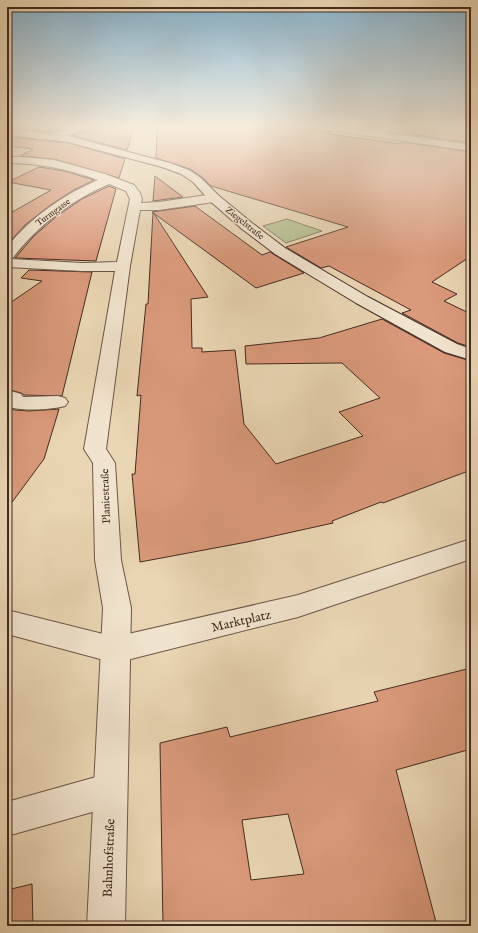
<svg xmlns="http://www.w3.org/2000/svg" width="478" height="933" font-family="'IM FELL English',serif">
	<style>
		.green { fill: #b2bf90; stroke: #7b7558 }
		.building { fill: #da997b; stroke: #442b21; fill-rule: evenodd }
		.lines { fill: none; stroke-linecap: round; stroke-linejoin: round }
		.pedestrian-casing { stroke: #6e5646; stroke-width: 2 }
		.minor-casing { stroke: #6e5646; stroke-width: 2 }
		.secondary-casing { stroke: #442b21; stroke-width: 2 }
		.pedestrian { fill: #f1e4ce; fill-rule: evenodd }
		.minor { fill: #f1e4ce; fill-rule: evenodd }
		.secondary { fill: #f1e4ce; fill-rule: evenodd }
		.labels { text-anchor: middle; stroke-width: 3; stroke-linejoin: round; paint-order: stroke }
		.far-street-label { font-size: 9px; fill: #442b21; stroke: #f1e4ce }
		.street-label { font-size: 11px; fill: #442b21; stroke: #f1e4ce }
		.near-street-label { font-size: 13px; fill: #442b21; stroke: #f1e4ce }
	</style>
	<rect width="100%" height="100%" fill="#ead6b4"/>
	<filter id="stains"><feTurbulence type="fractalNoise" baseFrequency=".005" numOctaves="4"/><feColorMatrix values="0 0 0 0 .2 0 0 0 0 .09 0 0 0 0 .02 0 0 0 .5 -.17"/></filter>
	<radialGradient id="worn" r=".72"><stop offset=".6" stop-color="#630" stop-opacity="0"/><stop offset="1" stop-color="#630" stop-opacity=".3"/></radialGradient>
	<path class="green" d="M287 219 322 231 286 243 263 226Z"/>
	<path class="building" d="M7 127H71L50 132Z
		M92 127H134L127 150 72 135 89 130Z
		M157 127H294L332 132 329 134 401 144 403 142 471 152V256L432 282 457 294 444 301 471 314V347L458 343 402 313 411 310 329 266 321 268 286 247 348 227 211 186 202 177 190 169 156 158Z
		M416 127H471V143L409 134Z
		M7 137 68 143 125 159 119 178 54 159 20 156 33 149 7 146Z
		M39 167 64 171 94 180 72 191 48 207 25 225 7 245V215L51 190 8 182Z
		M155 176 183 197 153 201Z
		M109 186 116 189 96 261 15 258 34 236 57 216 82 199Z
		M195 206 262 255 270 252 304 273 256 288 152 212Z
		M153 212 208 297 191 299 192 348H202V352L235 350 244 424 276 464 363 436 339 412 380 398 342 363 246 364 245 346 319 338 382 319 444 353 471 361V470L383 503 381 502 332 521 333 523 247 542 140 562 132 474H135L141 395 137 396 146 304H148Z
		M29 270 92 272 62 396 24 395 21 393 7 389V305L42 281 21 278Z
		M7 407 15 410 29 411 59 409 44 459 7 509Z
		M471 668V749L396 770 437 926H163L160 743 227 727 230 737 378 701 374 692ZM288 814 304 874 251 880 242 820Z
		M32 884 33 926H7V890Z"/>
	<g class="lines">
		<defs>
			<path id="pedestrian" d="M471 539V559L298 617 115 663 7 634V610L115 637 298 595Z
				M110 773 122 778 127 790 122 802 110 807 7 836V802Z"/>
			<path id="minor" d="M76 127H91L89 129 53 139 48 136 50 134Z
				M324 127H348L471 145V151L329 130Z
				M7 157H22L54 160 105 174 134 185 140 193 142 199 141 203 159 202 214 194 218 195 220 198 218 201 214 202 159 210H140L130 266 106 449 115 463 121 560 131 608 125 926H87L103 608 95 560 93 463 84 449 115 271H82L7 267V247C31 217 63 195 98 180 68 169 39 163 7 163ZM109 184 126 191 130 199 117 262 82 263 12 259C38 225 70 201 109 184Z
				M7 390 21 394 23 397 58 396 65 398 68 402 65 406C50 410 24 411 9 407L7 404Z"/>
			<path id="secondary" d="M7 129 68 136 170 163 189 170 201 178 218 195 252 223 285 248 368 297 457 344 471 349V360L445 352 356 303 275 254 242 229 210 201 193 182 181 174 162 167 68 142 7 135Z"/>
		</defs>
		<use href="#pedestrian" class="pedestrian-casing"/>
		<use href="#minor" class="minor-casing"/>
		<use href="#secondary" class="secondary-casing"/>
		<use href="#pedestrian" class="pedestrian"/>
		<use href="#minor" class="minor"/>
		<use href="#secondary" class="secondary"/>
	</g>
	<linearGradient id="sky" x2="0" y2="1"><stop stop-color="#88b6d2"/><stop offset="0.49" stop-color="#f6eddd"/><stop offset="1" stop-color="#f6eddd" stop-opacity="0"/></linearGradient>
	<rect width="478" height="258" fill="url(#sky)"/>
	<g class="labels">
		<g class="far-street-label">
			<text transform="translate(53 212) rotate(-36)" y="3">Turmgasse</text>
			<text transform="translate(245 223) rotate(39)" y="3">Ziegelstraße</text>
		</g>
		<g class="street-label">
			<text transform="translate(105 496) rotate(-92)" y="4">Planiestraße</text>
		</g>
		<g class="near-street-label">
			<text transform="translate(241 620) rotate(-13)" y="5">Marktplatz</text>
			<text transform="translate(108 858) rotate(-88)" y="5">Bahnhofstraße</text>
		</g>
	</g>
	<rect width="478" height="933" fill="none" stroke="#ead6b4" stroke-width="24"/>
	<rect x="8" y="8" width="462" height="917" fill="none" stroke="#442b21" stroke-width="2"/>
	<rect x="12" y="12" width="454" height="909" fill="none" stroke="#442b21"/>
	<rect width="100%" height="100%" filter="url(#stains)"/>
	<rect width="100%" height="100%" fill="url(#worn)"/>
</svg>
